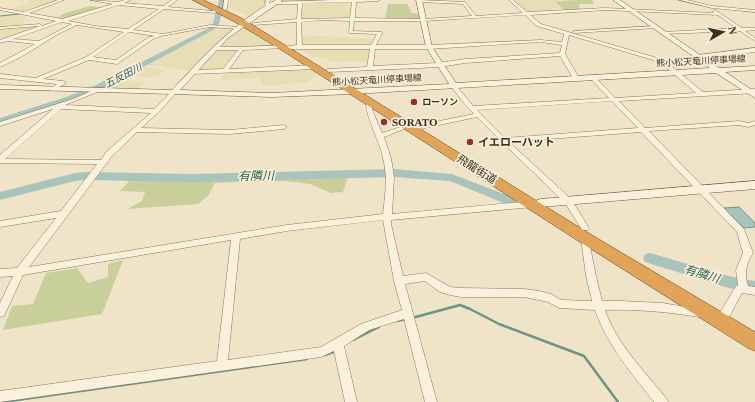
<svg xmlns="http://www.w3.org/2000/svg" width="755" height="402" font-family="'Times New Roman','Noto Sans JP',serif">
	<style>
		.farmland { fill: #e6deb5 }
		.green { fill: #c9cf9b }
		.water { fill: #a9c4bc; stroke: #6f938a }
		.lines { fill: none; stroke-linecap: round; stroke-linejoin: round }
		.stream-far1 { stroke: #6f938a; stroke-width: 1 }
		.stream { stroke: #6f938a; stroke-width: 2.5 }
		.river { fill: #a9c4bc; fill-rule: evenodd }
		.street-casing { stroke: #8d765c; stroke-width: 1 }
		.secondary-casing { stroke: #6f573f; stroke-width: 1 }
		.highway-casing { stroke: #5b4430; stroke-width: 1 }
		.street { fill: #faf1dc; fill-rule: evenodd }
		.secondary { fill: #faf1dc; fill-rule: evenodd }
		.highway { fill: #e0a458; fill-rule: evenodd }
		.poi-dot { fill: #9e2a2b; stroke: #f7eed8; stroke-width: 1.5 }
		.labels { text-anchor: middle; stroke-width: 3.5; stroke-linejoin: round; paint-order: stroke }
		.far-street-label { font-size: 9px; fill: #3d2e20; stroke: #f7eed8 }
		.far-poi-label { font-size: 9px; font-weight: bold; fill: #3d2e20; stroke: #f7eed8; text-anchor: start }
		.far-water-label { font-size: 10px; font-style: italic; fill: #2f5d5a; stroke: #f7eed8 }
		.poi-label { font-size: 11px; font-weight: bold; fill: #3d2e20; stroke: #f7eed8; text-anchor: start }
		.street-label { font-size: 11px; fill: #3d2e20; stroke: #f7eed8 }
		.water-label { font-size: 12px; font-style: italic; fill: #2f5d5a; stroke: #f7eed8 }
	</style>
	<rect width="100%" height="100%" fill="#f0e4c8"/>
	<path class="farmland" d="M25 0H62L22 14 6 11 30 2Z
		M230 0H268L269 6 252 18 229 7Z
		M513 0H573L555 2 562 8H552L555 12 528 14Z
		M352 2 349 18 300 20 301 4Z
		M18 15 27 17 20 26 49 24 8 38H0V16Z
		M243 25 278 47 240 50 223 70H197L217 49 236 30Z
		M217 26 234 29 191 71 147 65Z
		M301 35 373 39 368 61 332 62 324 58 314 57 297 48Z
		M145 67 166 70 156 77H150L148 78 130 75Z
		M313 68 317 74 308 82 262 86 260 78 220 80 226 72Z
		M123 80 146 82 138 90 102 89Z"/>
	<path class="green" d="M575 0H592L594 4H579L580 10 567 12 555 2Z
		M388 4H407L412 13 420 14 421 19H385Z
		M91 6 105 8 71 17 55 18 68 12Z
		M348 177 343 192 331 193 310 184 284 181 215 183 208 196 198 204 127 209 142 201 145 192 120 191 131 179Z
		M123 260 102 314 3 330 12 306 33 304 46 273 77 268 88 283 108 277V264Z"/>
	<path class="water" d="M739 207 755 223V227L744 228 724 208Z"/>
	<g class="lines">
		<path class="stream-far1" d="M678 0 700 5
			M744 11 755 12
			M0 16 20 14"/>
		<path class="stream" d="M412 318 460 305 470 309 499 324 584 356 618 402
			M397 321 406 319
			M353 340 379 327
			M325 355 336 351
			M3 402 307 359"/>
		<path class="river" d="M219 0H225L219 24 213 30 102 89 72 101 0 124V118L66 97 96 85 209 28 213 23Z
			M394 169 452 174 514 198 516 201 514 204 510 205 506 204 450 181 394 177 191 182 86 180 75 181 0 200V192L75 173 86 172 191 174Z
			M650 253 729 276 755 281V293L729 288 645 262 643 258 645 254Z"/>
		<defs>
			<path id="street" d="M58 0H64L29 13 62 19 113 4 90 0 118 2 125 0H131L124 3 163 6 172 0H177L168 7 213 11 216 7 218 8 217 12 215 13 164 9 133 30 163 34 210 25 238 27 240 28 238 29 210 27 161 36 153 39 117 64 89 60 43 79 63 81 66 83 53 91 50 89 57 84 0 78V74L36 78 86 57 124 32 77 25 58 34 21 57 0 67V63L35 44 8 41 0 43V40L40 26 0 29V27L40 24 42 26 56 21 0 10V8L24 12ZM119 5 159 9 128 29 95 26 68 21ZM62 22 72 24 39 41 13 39ZM129 32 155 36 149 37 116 60 93 57Z
				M224 0H228L227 9 225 10 223 9Z
				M266 0H270L269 4 270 7H268L265 4Z
				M335 0H380L378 1 356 2 355 18 424 19 472 16 463 4 420 2 418 1 419 0 465 2 476 16 523 13 509 0H513L527 12 605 8 714 13 713 11 715 10 742 28H755V30L745 31 755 38V41L740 31 663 34 661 33 663 32 736 28 718 15 605 10 530 15 541 24 664 60 703 92 755 89V93L619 101 645 128 739 121 748 123 755 121V125L748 127 739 125 649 131 744 229 753 253C746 264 744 273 748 286L755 287V295L742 293 729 317 725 319 721 317 720 314 721 311 736 286 738 285 736 270 743 253 737 232 641 132 509 142 571 199 589 228 588 230H582L565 203 501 141 477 117 420 129 417 127 420 125 474 114 463 102 451 86 454 84 456 85 473 106 609 98 590 78V76H594L615 98 696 93 660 62 569 35 565 54 579 78 576 80 573 78 560 56 465 63 440 67 329 72 327 71V69L367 67 370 49H290L287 47 288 46 297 45V22L254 25 252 24 254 23 297 19 298 4H272V2ZM352 2 350 18 301 19 302 3ZM525 15 537 26 564 34 562 42 541 40 429 45H376L382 33V32L353 31 354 21H424ZM322 20 350 21 349 33 377 34 371 45H302L301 22ZM541 42 562 45 560 53 465 59 438 63 373 66 375 49H429ZM612 101 638 128 505 138 477 110Z
				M680 0H687L712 6 755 10V12L712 8Z
				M654 26 656 27V28L574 33 572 32 574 31Z
				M283 45 286 47 285 48 243 50 229 69 316 65 319 67 316 69 193 74 190 72 193 70 223 69 238 50H216L213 48 214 47H242Z
				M755 48V52L698 59 695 57 698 55Z
				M98 88 101 90 100 91 65 105 154 109 171 92 173 91 176 93 175 94 159 112 141 128 230 130 284 125 287 127 284 129 230 134 137 132 112 156 29 267 287 225 383 214C385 196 388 177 383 158 380 141 366 119 366 102L369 100 372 102V109L382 133 409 124 412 126 384 137 391 158 394 177 392 214 533 201 537 204 533 207 391 220V224L403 276 426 273 450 287 461 288 524 289 539 291 551 294 561 300 592 301 586 276 581 238 582 236H588L596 276 602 301H621L662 303 704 310 705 313 704 316 700 317C668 312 637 309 605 310 617 344 644 371 666 398L668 402H654C632 374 607 345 595 310L559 308 548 302 524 297H461L450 295 440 292 425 281 405 284 437 402H425L404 319 369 330 344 346 357 402H345L334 351 321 357 0 402V391L217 361 231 240 23 275 4 316 0 317V303L13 276 0 277V269L17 268 56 218 0 227V221L61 211 97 164 0 163V155L53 109 0 126V122L73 99ZM61 109 151 113 106 152 101 160 5 159ZM383 220 394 281 402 310 361 324 321 347 228 360 240 239 287 231Z"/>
			<path id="secondary" d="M276 0H283L228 38 180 90 272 93 449 84 426 47 416 0H422L432 47 456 83 710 68 613 0H620L719 68 755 66V70L725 72 755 92V98L716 73 353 94 272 97 0 89V85L172 90C204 56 234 22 276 0Z
				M755 181V189L541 207 537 206 535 203 537 200 541 199Z"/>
			<path id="highway" d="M193 0H203L241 18 590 234 755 332V351L748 348 580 242 280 49 235 22Z"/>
		</defs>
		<use href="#street" class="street-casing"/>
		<use href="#secondary" class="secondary-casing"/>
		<use href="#highway" class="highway-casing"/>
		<use href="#street" class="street"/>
		<use href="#secondary" class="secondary"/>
		<use href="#highway" class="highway"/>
	</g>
	<g class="poi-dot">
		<circle cx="414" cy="102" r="4"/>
		<circle cx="384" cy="122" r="4"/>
		<circle cx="470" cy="142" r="4"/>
	</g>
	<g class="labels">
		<g class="far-street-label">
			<text transform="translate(701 61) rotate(-3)" y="3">熊小松天竜川停車場線</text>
			<text transform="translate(377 80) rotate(-3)" y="3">熊小松天竜川停車場線</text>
		</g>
		<g class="far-poi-label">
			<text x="422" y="105">ローソン</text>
		</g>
		<g class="far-water-label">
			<text transform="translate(123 75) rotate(-27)" y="4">五反田川</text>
		</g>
		<g class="poi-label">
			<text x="392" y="126">SORATO</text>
			<text x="478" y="146">イエローハット</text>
		</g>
		<g class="street-label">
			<text transform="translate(477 169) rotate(32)" y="4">飛龍街道</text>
		</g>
		<g class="water-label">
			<text transform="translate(256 176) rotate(-1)" y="4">有隣川</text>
			<text transform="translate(702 274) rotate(17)" y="4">有隣川</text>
		</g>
	</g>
	<g transform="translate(723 32) rotate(81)" stroke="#f7eed8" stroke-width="3" paint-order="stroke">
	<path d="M0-3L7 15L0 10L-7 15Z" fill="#3d2e20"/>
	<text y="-6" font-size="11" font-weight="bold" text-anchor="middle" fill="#3d2e20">N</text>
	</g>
</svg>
